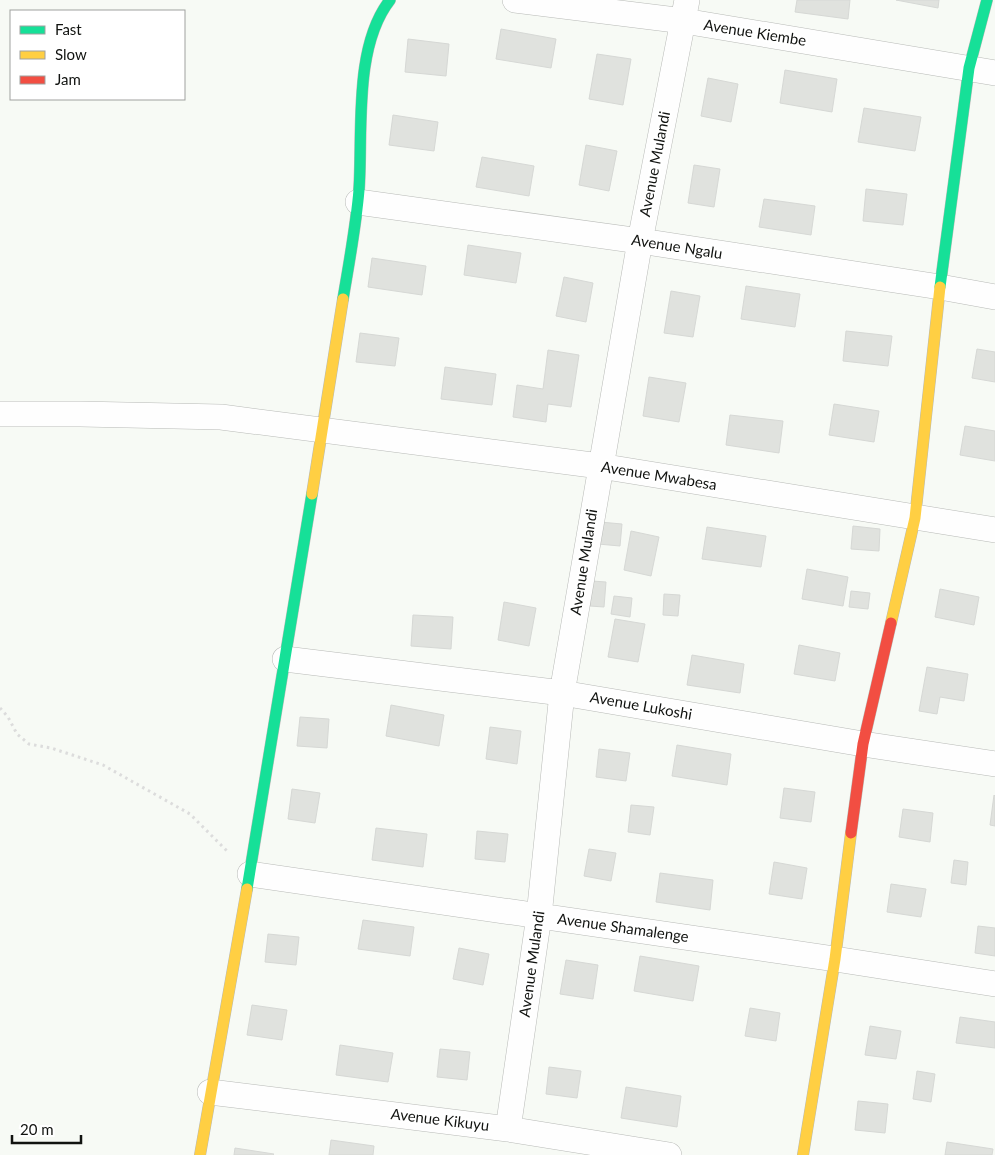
<svg xmlns="http://www.w3.org/2000/svg" width="995" height="1155" font-family="Lato,sans-serif">
	<style>
		.building { fill: #e0e2de; stroke: #d6d8d5 }
		.lines { fill: none; stroke-linecap: round; stroke-linejoin: round }
		.street-casing { stroke: #b8bab7; stroke-width: 26 }
		.fast-casing { stroke: #b8bab7; stroke-width: 12 }
		.slow-casing { stroke: #b8bab7; stroke-width: 12 }
		.jam-casing { stroke: #b8bab7; stroke-width: 12 }
		.path { stroke: #dcdcdc; stroke-width: 3; stroke-dasharray: 2.5 4; stroke-linecap: butt }
		.street { stroke: #fefefe; stroke-width: 25 }
		.fast { stroke: #16e098; stroke-width: 11 }
		.slow { stroke: #ffcf43; stroke-width: 11 }
		.jam { stroke: #f24e42; stroke-width: 11 }
		.labels { text-anchor: middle; stroke-width: 5; stroke-linejoin: round; paint-order: stroke }
		.street-label { font-size: 15px; fill: #111310; stroke: #fff }
	</style>
	<rect width="100%" height="100%" fill="#f7faf5"/>
	<path class="building" d="M797 0H850L848 19 795 12Z
		M896 0H939L938 8Z
		M501 29 556 39 551 68 496 59Z
		M408 39 449 44 446 76 405 72Z
		M597 54 631 59 623 105 589 99Z
		M785 70 837 79 832 112 780 103Z
		M708 78 738 84 731 122 701 116Z
		M864 108 921 117 915 151 858 142Z
		M393 115 438 122 434 151 389 145Z
		M586 145 617 151 609 191 579 185Z
		M482 157 534 166 529 196 476 187Z
		M694 165 720 169 714 207 688 203Z
		M866 189 907 194 903 225 863 221Z
		M764 199 815 206 811 235 759 227Z
		M468 245 521 253 516 283 464 275Z
		M372 258 426 266 422 295 368 287Z
		M564 277 593 283 586 322 556 316Z
		M746 286 800 294 795 327 741 319Z
		M671 291 700 296 693 337 664 333Z
		M846 331 892 336 888 366 843 361Z
		M360 333 399 338 395 366 356 362Z
		M977 349 995 352V382L972 378Z
		M548 350 579 355 571 407 548 404 546 422 513 417 517 385 543 389Z
		M445 367 496 374 492 405 441 399Z
		M649 377 686 383 679 422 643 416Z
		M834 404 879 411 874 442 829 435Z
		M730 415 783 421 779 453 726 445Z
		M965 426 995 431V461L960 455Z
		M600 522 622 524 620 546 598 544Z
		M853 526 880 529 879 551 851 549Z
		M707 527 766 536 761 567 702 559Z
		M631 531 659 537 651 576 624 570Z
		M807 569 848 577 843 606 802 599Z
		M592 581 606 582 604 607 590 606Z
		M940 589 979 597 974 625 935 617Z
		M851 591 870 593 868 609 849 607Z
		M664 594 680 595 678 616 663 615Z
		M614 596 632 598 630 617 611 614Z
		M504 602 536 608 529 646 498 640Z
		M413 615 453 617 451 649 411 646Z
		M615 619 645 624 638 662 608 657Z
		M799 645 840 653 835 681 794 674Z
		M692 655 744 664 740 693 687 685Z
		M927 667 968 674 964 701 940 697 937 714 919 711Z
		M391 705 444 715 439 746 386 736Z
		M300 717 329 719 327 748 297 746Z
		M490 727 521 731 517 764 486 759Z
		M677 745 731 754 727 785 672 776Z
		M599 749 630 753 626 781 596 777Z
		M784 788 815 792 811 822 780 818Z
		M292 789 320 793 315 823 288 819Z
		M994 795 995 796V826L990 825Z
		M631 805 654 807 650 835 628 832Z
		M903 809 933 813 930 842 899 837Z
		M376 828 427 834 423 867 372 860Z
		M477 831 508 834 505 862 475 859Z
		M589 849 616 853 611 881 584 876Z
		M954 860 968 862 966 885 951 883Z
		M774 862 807 868 802 899 769 894Z
		M660 873 713 880 710 910 656 902Z
		M891 884 926 889 921 917 887 912Z
		M363 920 414 927 410 956 358 949Z
		M978 926 995 928V956L975 953Z
		M268 934 299 937 296 965 265 962Z
		M459 948 489 954 483 985 453 979Z
		M640 956 699 966 693 1001 634 991Z
		M566 960 598 965 593 999 560 994Z
		M252 1005 287 1010 282 1040 247 1035Z
		M750 1008 780 1013 776 1041 745 1036Z
		M960 1017 995 1022V1048L956 1043Z
		M870 1026 901 1031 896 1059 865 1055Z
		M340 1045 393 1053 388 1082 336 1075Z
		M440 1049 470 1052 467 1080 437 1077Z
		M549 1067 581 1071 577 1098 546 1094Z
		M917 1071 935 1074 931 1102 913 1099Z
		M626 1087 681 1096 677 1127 621 1118Z
		M858 1101 888 1104 885 1133 855 1130Z
		M331 1140 374 1146 373 1155H329Z
		M947 1142 993 1149 992 1155H945Z
		M235 1148 274 1154 273 1155H234Z"/>
	<g class="lines">
		<defs>
			<path id="street" d="M515 0 684 21 995 73
				M358 202 640 241 940 287 995 297
				M0 414H80L221 417 600 466 995 530
				M285 659 562 693 863 744 995 764
				M250 874 835 959 995 984
				M210 1092 508 1129 669 1155
				M508 1129 539 916 562 693 640 241 687 0"/>
			<path id="fast" d="M940 287 969 68 987 0
				M343 299C349 263 356 226 359 190 363 133 353 47 390 0
				M247 889 312 494"/>
			<path id="slow" d="M312 494 343 299
				M891 623 915 518 940 287
				M200 1155 247 889
				M803 1155 835 959 851 833"/>
			<path id="jam" d="M851 833 863 744 891 623"/>
		</defs>
		<use href="#street" class="street-casing"/>
		<use href="#fast" class="fast-casing"/>
		<use href="#slow" class="slow-casing"/>
		<use href="#jam" class="jam-casing"/>
		<path class="path" d="M0 708 8 717 17 734 29 744 51 748 103 765 190 814 228 852"/>
		<use href="#street" class="street"/>
		<use href="#fast" class="fast"/>
		<use href="#slow" class="slow"/>
		<use href="#jam" class="jam"/>
	</g>
	<g class="labels">
		<g class="street-label">
			<text transform="translate(755 33) rotate(9)" y="5">Avenue Kiembe</text>
			<text transform="translate(655 164) rotate(-79)" y="5">Avenue Mulandi</text>
			<text transform="translate(677 247) rotate(9)" y="5">Avenue Ngalu</text>
			<text transform="translate(659 476) rotate(9)" y="5">Avenue Mwabesa</text>
			<text transform="translate(584 562) rotate(-81)" y="5">Avenue Mulandi</text>
			<text transform="translate(641 706) rotate(10)" y="5">Avenue Lukoshi</text>
			<text transform="translate(623 928) rotate(8)" y="5">Avenue Shamalenge</text>
			<text transform="translate(532 964) rotate(-82)" y="5">Avenue Mulandi</text>
			<text transform="translate(440 1120) rotate(7)" y="5">Avenue Kikuyu</text>
		</g>
	</g>
	<rect x="10" y="10" width="175" height="90" fill="#ffffff" stroke="#a0a19f"/>
	<rect x="20" y="26" width="25" height="8" fill="#16e098" stroke="#a0a19f"/>
	<text x="55" y="35" font-size="15" fill="#111310">Fast</text>
	<rect x="20" y="51" width="25" height="8" fill="#ffcf43" stroke="#a0a19f"/>
	<text x="55" y="60" font-size="15" fill="#111310">Slow</text>
	<rect x="20" y="76" width="25" height="8" fill="#f24e42" stroke="#a0a19f"/>
	<text x="55" y="85" font-size="15" fill="#111310">Jam</text>
	<path d="M12 1135v8h69v-8" fill="none" stroke="#111310" stroke-width="2.5"/>
	<text x="20" y="1135" font-size="15" fill="#111310" stroke="#ffffff" stroke-width="4" paint-order="stroke">20 m</text>
</svg>
